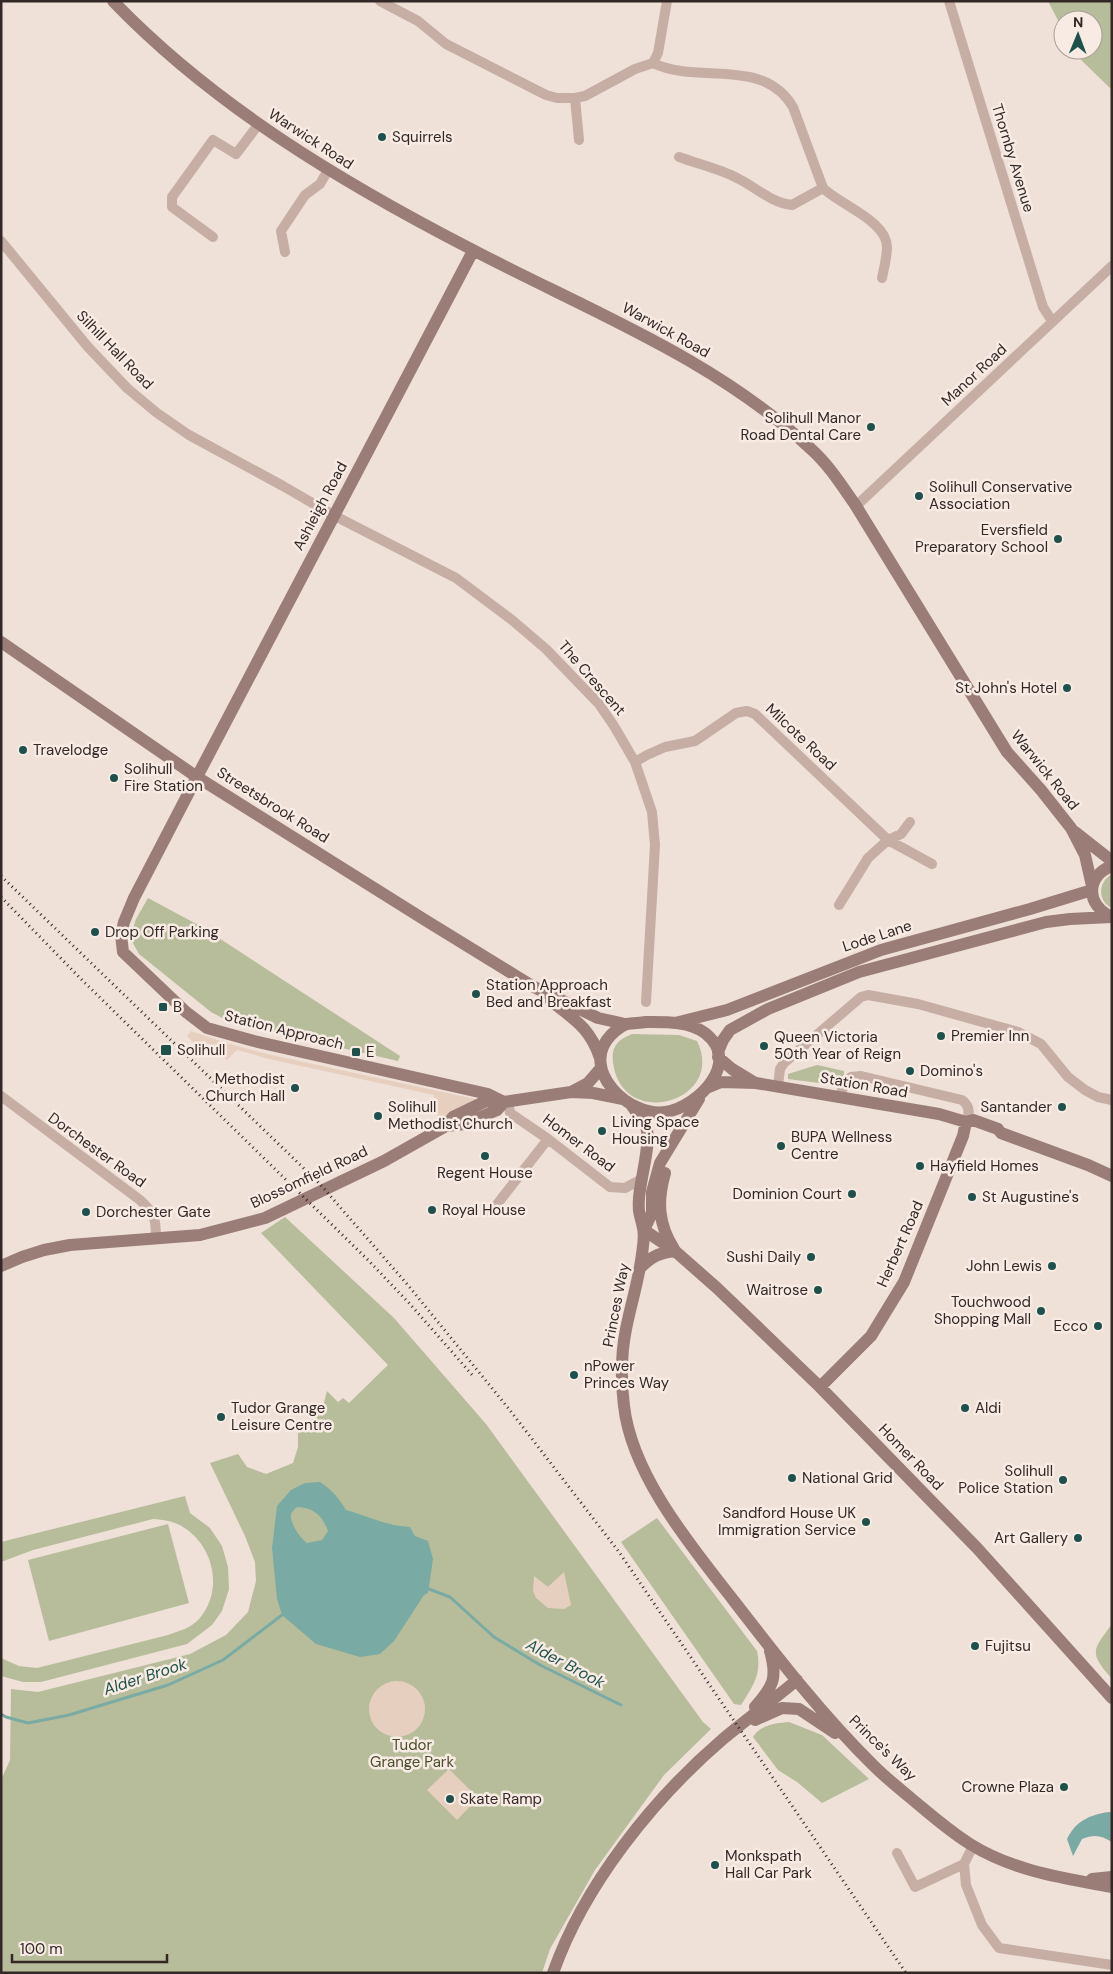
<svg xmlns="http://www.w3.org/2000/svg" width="1113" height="1974" font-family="'DM Sans',sans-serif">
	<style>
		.green { fill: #b7bd9a }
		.plaza { fill: #e7cfc0 }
		.water { fill: #79aaa4; fill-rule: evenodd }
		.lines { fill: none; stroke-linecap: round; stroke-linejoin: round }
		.stream { stroke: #79aaa4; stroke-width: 3 }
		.street { stroke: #c6aea5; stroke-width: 10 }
		.secondary { stroke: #9a7d77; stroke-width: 12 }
		.rail { stroke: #332826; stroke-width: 3; stroke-dasharray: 1 4; stroke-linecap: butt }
		.poi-dot { fill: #1e514b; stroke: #f7ebe4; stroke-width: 2 }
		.labels { text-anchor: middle; stroke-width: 5; stroke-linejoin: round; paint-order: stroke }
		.poi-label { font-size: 15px; fill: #332826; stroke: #f7ebe4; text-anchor: start }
		.street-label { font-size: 15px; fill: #332826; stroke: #f7ebe4 }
		.park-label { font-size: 15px; fill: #494f2b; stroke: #f7ebe4 }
		.water-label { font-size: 16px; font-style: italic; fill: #1e514b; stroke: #f7ebe4 }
	</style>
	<rect width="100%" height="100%" fill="#efe0d8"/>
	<path class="green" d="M1048 1H1112V90L1076 55 1073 50H1093V20H1063V30Z
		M1112 874V908C1097 901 1098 882 1112 874Z
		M148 898 202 927 400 1056 398 1061 230 1022 211 1012 139 954 130 938 136 919Z
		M632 1034 679 1035 697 1041C727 1102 621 1132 613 1062 611 1046 618 1040 632 1034Z
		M817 1065 844 1071V1075L834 1085 788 1079V1074Z
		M285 1217 394 1318 486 1424 703 1722 711 1729 664 1775 595 1870 550 1949 542 1973H1V1780L10 1760 11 1689 38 1692 190 1654 226 1635 248 1612 256 1581 255 1562 245 1536 210 1463 238 1454 247 1467 266 1474 293 1463 298 1447V1433L322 1410 327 1391 338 1402 343 1398 349 1403 388 1365 261 1233Z
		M185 1496 190 1513 210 1528 222 1546 228 1567 229 1589 222 1611 212 1625 187 1644 41 1682H23L1 1676V1658L19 1666 37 1668 168 1635C179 1631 191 1628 199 1619 224 1590 214 1546 183 1527 174 1521 164 1520 153 1519L33 1550 1 1562V1542Z
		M657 1518 757 1651C762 1674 753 1686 741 1705L734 1704 621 1542Z
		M168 1524 189 1603 49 1641 28 1560Z
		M1112 1624V1679C1088 1652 1093 1650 1112 1624Z
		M789 1722 822 1735 869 1779 822 1803 797 1782 778 1770 753 1737C760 1725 776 1723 789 1722Z"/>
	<path class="plaza" d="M191 1031 226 1043 267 1054 475 1099 474 1103 442 1119 438 1118 434 1095 269 1059 237 1050 227 1060 208 1043 201 1050 187 1036Z
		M564 1572 571 1605 564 1609 548 1608 536 1598 533 1591 534 1576 548 1587Z
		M369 1709a28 28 0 1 1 56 0a28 28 0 1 1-56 0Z
		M449 1769 478 1798 457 1820 427 1790Z"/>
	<path class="water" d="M320 1482C332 1490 339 1498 346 1510 367 1516 387 1526 410 1527L415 1536 428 1541 433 1559 428 1593 424 1595 394 1641 380 1654 360 1657 316 1644 282 1615 277 1599 272 1548 277 1506 291 1490 305 1483ZM297 1507C314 1508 322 1515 328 1531L322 1540 307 1543C301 1539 292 1526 291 1518 290 1513 294 1510 297 1507Z
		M1109 1812 1112 1813V1842C1101 1835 1094 1834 1082 1839L1073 1856 1067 1839C1076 1821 1089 1815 1109 1812Z"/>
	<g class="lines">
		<path class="stream" d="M429 1589 450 1597 494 1637 540 1665 621 1705
			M1 1714 6 1717 28 1723 69 1715 168 1685 223 1660 282 1615"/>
		<path class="street" d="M380 1 418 21 446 44 546 95 557 98H575L579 140
			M949 1 1043 307 1052 321
			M653 63C698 85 763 56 793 107L823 188C840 205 887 221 887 247 887 257 884 268 882 278
			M575 98 585 96 635 69 653 63 658 53 667 1
			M679 157C698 164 720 169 737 178 756 187 771 203 792 205L823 188
			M213 237 172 207V197L213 140 236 154 258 125
			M1 241 88 347 127 388 157 413 189 435 283 486 333 515 456 578 512 620 546 649 599 704 614 726 635 762 652 812 655 845 646 1002
			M285 252 281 231 305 195 320 184 328 170
			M856 506 1112 266
			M635 762 647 755 665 747 695 741 736 713 747 711 755 714 888 840 932 864
			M839 905 868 858 888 840 901 834 910 822
			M778 1086 780 1069 784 1063 861 997 868 995 918 1004 1018 1032 1041 1044 1068 1077 1085 1090 1098 1097 1112 1100
			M1 1096 140 1200C155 1214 156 1218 156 1239
			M839 1098 843 1088 851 1077 861 1076 962 1100C970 1106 970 1114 966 1122
			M508 1102 510 1113 548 1139 610 1187 625 1188 640 1180
			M491 1212 548 1139
			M973 1846 964 1864 966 1885 982 1925 999 1948 1112 1965
			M897 1853 915 1887 964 1864"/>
		<path class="secondary" d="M113 1C214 106 343 183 471 249 587 310 714 358 811 449 829 465 842 486 856 506L1007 752 1041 790 1071 828 1085 855 1092 886
			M473 251 188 794 134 898 124 922 121 935 123 952 186 1012 207 1028 254 1041 488 1094 504 1102
			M1 642 197 777 425 920 534 987 598 1018 625 1024
			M1075 832 1112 861
			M1112 866C1085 876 1086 906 1112 917
			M551 1001C575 1020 590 1028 600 1058
			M646 1022C664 1022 689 1021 705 1033 742 1062 699 1106 666 1112 629 1118 578 1069 611 1035 615 1031 621 1026 627 1024 633 1023 640 1023 646 1022Z
			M675 1023 727 1010 881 950 1030 909 1092 890
			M718 1052 723 1040 730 1030 768 1009 859 972 1046 922 1070 919 1111 917
			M718 1057 732 1069 755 1083
			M709 1087 721 1082 756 1083 939 1114 966 1122 973 1120 998 1129 1001 1133 1088 1165 1112 1176
			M573 1091 588 1083 601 1068
			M632 1106C636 1112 642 1119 646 1127 652 1141 640 1180 639 1198 638 1214 640 1214 643 1228 645 1236 643 1246 642 1254 639 1279 631 1304 626 1329 621 1354 621 1382 624 1406 632 1476 692 1547 734 1601 778 1658 823 1716 874 1766 886 1778 900 1789 913 1800 931 1815 949 1831 970 1844 1013 1871 1063 1878 1112 1887
			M446 1126 453 1117 486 1101 504 1102 571 1092 593 1093 623 1099
			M665 1173C657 1201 658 1224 674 1249
			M644 1230 675 1251 717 1288 820 1387 977 1548 1112 1698
			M644 1230 652 1213V1192L660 1163 699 1099
			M1 1266 22 1257 44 1250 70 1245 200 1235 265 1218 384 1161 446 1126 465 1124 497 1110 504 1102
			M640 1268C652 1256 659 1253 675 1251
			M820 1387 871 1336 904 1282 963 1136 966 1122
			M755 1707C773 1686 778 1679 770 1651
			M755 1720 782 1708 799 1709 835 1733
			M1092 1879 1112 1877
			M553 1973C584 1885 653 1799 723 1739 747 1719 773 1700 797 1680"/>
		<path class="rail" d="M1 876 319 1183 407 1284 509 1409 619 1552 906 1973
			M1 897 83 981 368 1260 409 1303 474 1377"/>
	</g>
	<g class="poi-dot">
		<circle cx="382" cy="137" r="5"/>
		<circle cx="871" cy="427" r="5"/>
		<circle cx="919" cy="496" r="5"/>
		<circle cx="1058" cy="539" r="5"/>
		<circle cx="1067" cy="688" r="5"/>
		<circle cx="23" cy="750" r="5"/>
		<circle cx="114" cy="778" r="5"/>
		<circle cx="95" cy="932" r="5"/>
		<circle cx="476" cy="994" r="5"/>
		<rect x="158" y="1002" width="10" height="10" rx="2.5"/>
		<circle cx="941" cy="1036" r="5"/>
		<circle cx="764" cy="1046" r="5"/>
		<rect x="160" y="1044" width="12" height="12" rx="2.5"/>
		<rect x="351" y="1047" width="10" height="10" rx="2.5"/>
		<circle cx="910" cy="1071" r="5"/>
		<circle cx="295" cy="1088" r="5"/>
		<circle cx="1062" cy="1107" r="5"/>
		<circle cx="378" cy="1116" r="5"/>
		<circle cx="602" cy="1131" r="5"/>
		<circle cx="781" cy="1146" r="5"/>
		<circle cx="485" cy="1156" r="5"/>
		<circle cx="920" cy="1166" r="5"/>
		<circle cx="852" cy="1194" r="5"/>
		<circle cx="972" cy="1197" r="5"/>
		<circle cx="432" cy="1210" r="5"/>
		<circle cx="86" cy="1212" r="5"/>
		<circle cx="811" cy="1257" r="5"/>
		<circle cx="1052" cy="1266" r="5"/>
		<circle cx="818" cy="1290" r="5"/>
		<circle cx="1041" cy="1311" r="5"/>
		<circle cx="1098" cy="1326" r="5"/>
		<circle cx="574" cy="1375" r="5"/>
		<circle cx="965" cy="1408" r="5"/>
		<circle cx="221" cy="1417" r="5"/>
		<circle cx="792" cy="1478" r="5"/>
		<circle cx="1063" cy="1480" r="5"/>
		<circle cx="866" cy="1522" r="5"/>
		<circle cx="1078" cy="1538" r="5"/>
		<circle cx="975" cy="1646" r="5"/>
		<circle cx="1064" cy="1787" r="5"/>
		<circle cx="450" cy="1799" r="5"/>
		<circle cx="715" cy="1865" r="5"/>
	</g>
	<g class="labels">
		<g class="poi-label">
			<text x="392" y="142">Squirrels</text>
			<text x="861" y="423" text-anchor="end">Solihull Manor<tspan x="861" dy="17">Road Dental Care</tspan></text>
			<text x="929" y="492">Solihull Conservative<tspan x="929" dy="17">Association</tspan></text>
			<text x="1048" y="535" text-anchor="end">Eversfield<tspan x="1048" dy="17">Preparatory School</tspan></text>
			<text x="1057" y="693" text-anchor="end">St John's Hotel</text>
			<text x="33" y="755">Travelodge</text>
			<text x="124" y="774">Solihull<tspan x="124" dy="17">Fire Station</tspan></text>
			<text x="105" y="937">Drop Off Parking</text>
			<text x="486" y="990">Station Approach<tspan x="486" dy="17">Bed and Breakfast</tspan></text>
			<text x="173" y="1012">B</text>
			<text x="951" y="1041">Premier Inn</text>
			<text x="774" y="1042">Queen Victoria<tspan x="774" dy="17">50th Year of Reign</tspan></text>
			<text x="177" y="1055">Solihull</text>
			<text x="366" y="1057">E</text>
			<text x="920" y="1076">Domino's</text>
			<text x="285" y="1084" text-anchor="end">Methodist<tspan x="285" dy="17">Church Hall</tspan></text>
			<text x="388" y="1112">Solihull<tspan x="388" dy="17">Methodist Church</tspan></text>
			<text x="1052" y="1112" text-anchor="end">Santander</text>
			<text x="612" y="1127">Living Space<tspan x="612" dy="17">Housing</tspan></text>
			<text x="791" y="1142">BUPA Wellness<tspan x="791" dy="17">Centre</tspan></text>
			<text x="930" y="1171">Hayfield Homes</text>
			<text x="485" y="1178" text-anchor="middle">Regent House</text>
			<text x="842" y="1199" text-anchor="end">Dominion Court</text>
			<text x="982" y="1202">St Augustine's</text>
			<text x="442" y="1215">Royal House</text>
			<text x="96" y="1217">Dorchester Gate</text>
			<text x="801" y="1262" text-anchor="end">Sushi Daily</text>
			<text x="1042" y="1271" text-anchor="end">John Lewis</text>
			<text x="808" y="1295" text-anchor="end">Waitrose</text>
			<text x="1031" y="1307" text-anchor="end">Touchwood<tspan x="1031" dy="17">Shopping Mall</tspan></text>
			<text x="1088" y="1331" text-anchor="end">Ecco</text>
			<text x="584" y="1371">nPower<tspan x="584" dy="17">Princes Way</tspan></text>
			<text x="231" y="1413">Tudor Grange<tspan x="231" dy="17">Leisure Centre</tspan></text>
			<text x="975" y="1413">Aldi</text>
			<text x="1053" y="1476" text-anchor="end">Solihull<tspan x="1053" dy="17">Police Station</tspan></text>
			<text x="802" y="1483">National Grid</text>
			<text x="856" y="1518" text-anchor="end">Sandford House UK<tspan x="856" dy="17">Immigration Service</tspan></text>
			<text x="1068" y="1543" text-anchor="end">Art Gallery</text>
			<text x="985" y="1651">Fujitsu</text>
			<text x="1054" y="1792" text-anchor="end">Crowne Plaza</text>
			<text x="460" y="1804">Skate Ramp</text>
			<text x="725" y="1861">Monkspath<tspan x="725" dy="17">Hall Car Park</tspan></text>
		</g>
		<g class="street-label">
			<text transform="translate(311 139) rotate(33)" y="5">Warwick Road</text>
			<text transform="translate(1013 158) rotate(73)" y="5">Thornby Avenue</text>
			<text transform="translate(666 330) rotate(29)" y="5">Warwick Road</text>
			<text transform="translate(115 350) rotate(46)" y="5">Silhill Hall Road</text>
			<text transform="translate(974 375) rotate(-43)" y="5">Manor Road</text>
			<text transform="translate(320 506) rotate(-62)" y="5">Ashleigh Road</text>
			<text transform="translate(592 678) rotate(49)" y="5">The Crescent</text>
			<text transform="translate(801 737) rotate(43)" y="5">Milcote Road</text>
			<text transform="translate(1045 770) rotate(51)" y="5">Warwick Road</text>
			<text transform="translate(273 805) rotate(32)" y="5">Streetsbrook Road</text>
			<text transform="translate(877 936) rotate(-18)" y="5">Lode Lane</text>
			<text transform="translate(284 1030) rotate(14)" y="5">Station Approach</text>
			<text transform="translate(864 1085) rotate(10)" y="5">Station Road</text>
			<text transform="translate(579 1143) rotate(37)" y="5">Homer Road</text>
			<text transform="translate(97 1150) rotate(36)" y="5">Dorchester Road</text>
			<text transform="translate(309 1177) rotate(-25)" y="5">Blossomfield Road</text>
			<text transform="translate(900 1244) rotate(-66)" y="5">Herbert Road</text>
			<text transform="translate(616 1305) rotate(-79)" y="5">Princes Way</text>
			<text transform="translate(911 1457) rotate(46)" y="5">Homer Road</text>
			<text transform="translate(883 1748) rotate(44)" y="5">Prince's Way</text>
		</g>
		<g class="park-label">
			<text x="412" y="1750">Tudor<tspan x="412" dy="17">Grange Park</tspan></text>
		</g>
		<g class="water-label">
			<text transform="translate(566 1663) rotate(28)" y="6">Alder Brook</text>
			<text transform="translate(145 1676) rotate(-18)" y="6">Alder Brook</text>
		</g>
	</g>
	<rect width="1113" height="1974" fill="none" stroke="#332826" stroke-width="5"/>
	<g transform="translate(1078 35) rotate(1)"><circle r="24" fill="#f7ebe4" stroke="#a99d98"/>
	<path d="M0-4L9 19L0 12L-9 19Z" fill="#1e514b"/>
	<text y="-8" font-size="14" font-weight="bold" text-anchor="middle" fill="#332826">N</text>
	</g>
	<path d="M12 1954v8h155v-8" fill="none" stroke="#332826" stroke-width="2.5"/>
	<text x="20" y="1954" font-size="15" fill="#332826" stroke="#f7ebe4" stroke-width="4" paint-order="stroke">100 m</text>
</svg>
